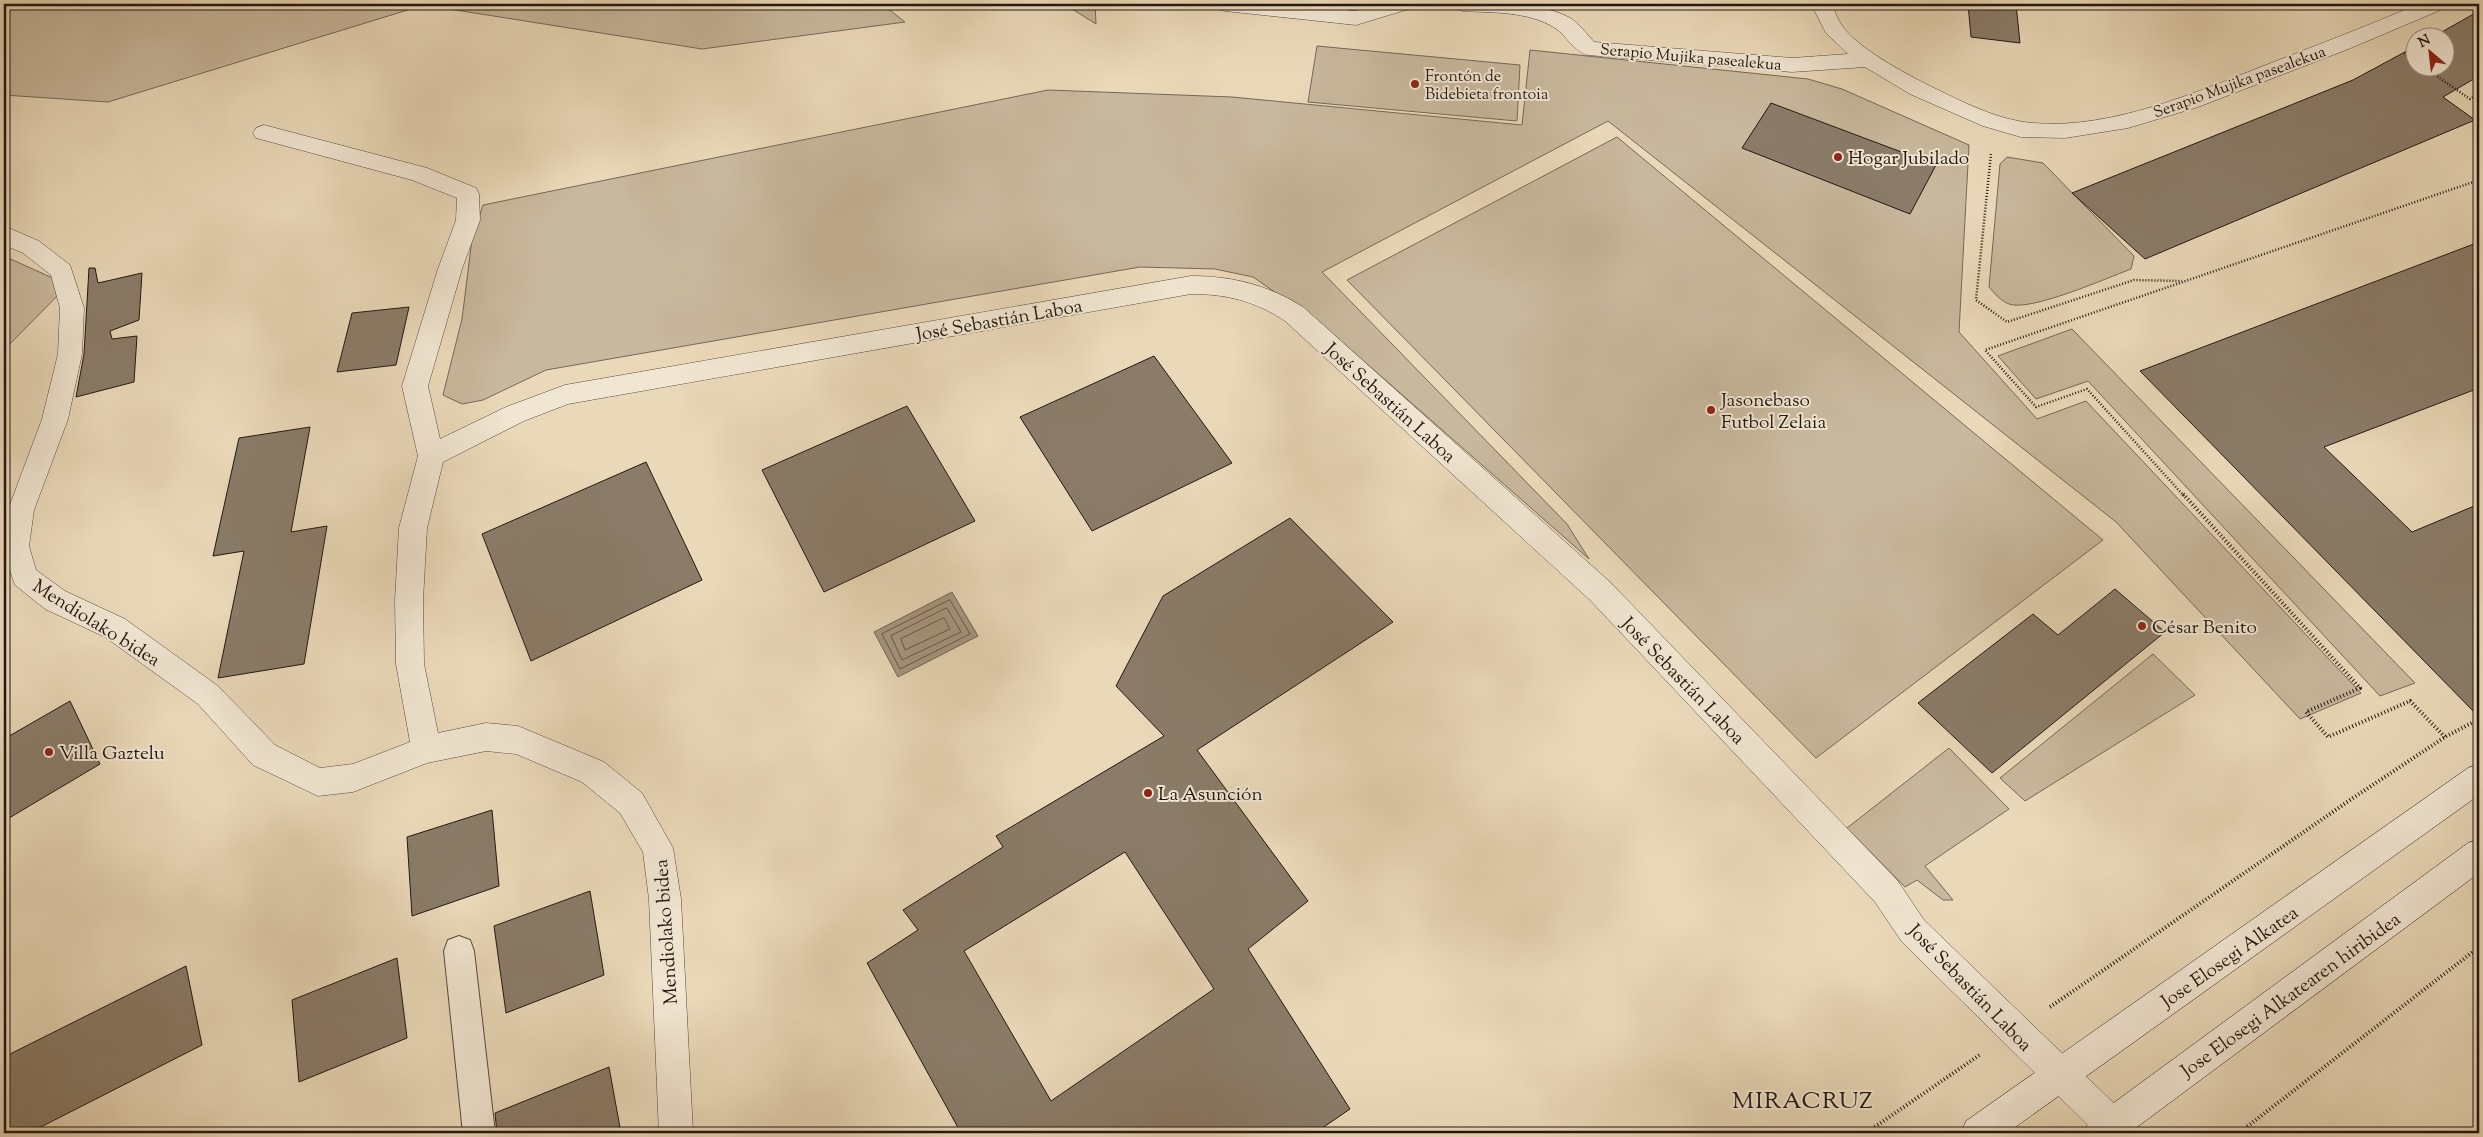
<svg xmlns="http://www.w3.org/2000/svg" width="2483" height="1137" font-family="'Sorts Mill Goudy',serif">
	<style>
		.green { fill: #c8b89d; stroke: #756858 }
		.water { fill: #a69780; stroke: #716454 }
		.lines { fill: none; stroke-linecap: round; stroke-linejoin: round }
		.shore { stroke: #645749; stroke-width: 1 }
		.building { fill: #8a7c69; stroke: #221712; fill-rule: evenodd }
		.lane-casing { stroke: #54483c; stroke-width: 2 }
		.street-casing { stroke: #54483c; stroke-width: 1 }
		.secondary-casing { stroke: #221712; stroke-width: 1 }
		.path-far1 { stroke: #221712; stroke-width: 2.5; stroke-dasharray: 1 2; stroke-linecap: butt }
		.path { stroke: #221712; stroke-width: 4; stroke-dasharray: 1 2.5; stroke-linecap: butt }
		.lane { fill: #f1e6d2; fill-rule: evenodd }
		.street { fill: #f1e6d2; fill-rule: evenodd }
		.secondary { fill: #f1e6d2; fill-rule: evenodd }
		.poi-dot { fill: #8f2418; stroke: #f1e6d2; stroke-width: 2 }
		.labels { text-anchor: middle; stroke-width: 4; stroke-linejoin: round; paint-order: stroke }
		.far-street-label { font-size: 16px; fill: #221712; stroke: #f1e6d2 }
		.far-poi-label { font-size: 16px; fill: #221712; stroke: #f1e6d2; text-anchor: start }
		.poi-label { font-size: 19px; fill: #221712; stroke: #f1e6d2; text-anchor: start }
		.street-label { font-size: 19px; fill: #221712; stroke: #f1e6d2 }
		.near-neighbourhood-label { font-size: 24px; letter-spacing: 1px; fill: #221712; stroke: #f1e6d2 }
	</style>
	<rect width="100%" height="100%" fill="#ead9b9"/>
	<filter id="stains"><feTurbulence type="fractalNoise" baseFrequency=".004" numOctaves="4"/><feColorMatrix values="0 0 0 0 .2 0 0 0 0 .09 0 0 0 0 .02 0 0 0 .5 -.17"/></filter>
	<radialGradient id="worn" r=".72"><stop offset=".6" stop-color="#630" stop-opacity="0"/><stop offset="1" stop-color="#630" stop-opacity=".3"/></radialGradient>
	<path class="green" d="M4 4H882L905 22 702 49 424 5 108 102 4 95Z
		M1064 4H1095L1096 24Z
		M1317 46 1520 65 1517 121 1308 102Z
		M1530 50 1808 79 1842 89 1969 145 1959 332 2037 419 2086 401 2361 693 2300 719 2116 522 1608 121 1322 272 1567 524 1589 559 1325 327 1253 277 1215 269 1140 267 546 370 483 400 462 404 443 395 462 319 472 239 483 205 1048 90 1232 97 1522 125Z
		M1617 137 2103 540 1816 758 1347 280Z
		M2007 157 2043 163 2134 256 2131 269C2107 278 2030 312 2009 304 2001 301 1994 293 1989 287L2000 164Z
		M4 256 68 285 4 350Z
		M2072 329 2415 683 2380 696 2088 381 2036 399 1998 356Z
		M2153 654 2195 695 2025 801 2000 778Z
		M1949 748 2009 809 1925 866 1953 900H1943L1917 880 1905 887 1847 828Z"/>
	<path class="water" d="M952 592 978 636 898 677 874 632Z"/>
	<g class="lines">
		<path class="shore" d="M950 600 970 634 900 669 882 634Z
			M947 608 961 632 902 660 891 636Z
			M944 618 950 629 905 650 901 639Z"/>
	</g>
	<path class="building" d="M1968 4H2016L2020 43 1971 37Z
		M2479 11V76L2443 97 2475 120 2145 259 2072 193 2353 80 2416 46V68H2446V38H2431Z
		M1771 103 1936 165 1910 214 1742 148Z
		M2479 242V388L2324 447 2412 532 2479 504V717L2140 371Z
		M89 268H95L98 283 142 273 139 320 110 331 112 339 137 336 134 382 76 397 84 354Z
		M409 307 396 365 337 372 352 313Z
		M1154 356 1232 463 1092 531 1020 417Z
		M907 406 975 521 824 592 762 470Z
		M310 427 291 532 327 526 304 664 218 678 244 551 213 556 239 438Z
		M646 462 702 580 531 661 482 534Z
		M1290 518 1393 622 1197 750 1308 901 1248 949 1350 1109 1315 1133H961L867 963 918 930 903 910 1003 847 996 836 1164 736 1116 686 1163 596ZM1125 852 1214 989 1051 1101 964 951Z
		M2115 589 2165 632 1992 773 1918 703 2033 614 2058 635Z
		M70 701 100 764 4 821V739Z
		M492 810 499 886 412 916 407 837Z
		M590 891 604 975 506 1013 494 926Z
		M397 958 407 1038 299 1082 292 1000Z
		M186 966 202 1045 29 1133H4V1057Z
		M609 1067 621 1133H497L495 1113Z"/>
	<g class="lines">
		<defs>
			<path id="lane" d="M459 936 470 940 474 951 495 1133H463L444 951 448 940Z"/>
			<path id="street" d="M1215 4H1285L1355 11 1380 4H1412L1409 9 1356 25 1225 11 1218 9Z
				M1453 4C1491 4 1539 0 1572 19 1580 25 1587 34 1594 42L1792 58 1848 54 1826 33 1811 4H1831C1835 10 1837 18 1841 24 1855 47 1906 74 1930 86 1963 102 1997 120 2033 123 2112 130 2199 91 2271 63 2320 44 2370 25 2419 4H2446L2443 9 2346 50 2198 107 2128 128 2065 138 2021 137 1983 126 1910 94 1865 67 1792 72 1588 55C1573 51 1567 36 1555 28 1528 11 1494 13 1463 11L1456 9Z
				M264 125 427 168 476 188 479 194 480 220 462 269 428 386 440 439 506 407 565 385 1191 276C1232 276 1268 285 1303 307L1610 582 1897 880 1924 920 2124 1113 2129 1125 2126 1133H2096L1902 942 1875 902 1590 600 1285 321C1255 301 1227 294 1191 294L568 404 524 421 443 462 427 528 423 600 424 664 438 733 486 723 518 726 604 762 642 793 673 848 681 899 693 1133H659L649 899 643 852 620 813 582 782 516 754 486 751 427 763 353 792 318 796 253 765 198 704 105 637 45 609 15 585 4 553V532L8 510 42 419 58 354 60 308 51 275 23 253 4 245V226L39 241 70 265 84 308 82 354 68 419 34 510 29 546 36 570 65 591 125 619 218 686 275 745 320 768 353 764 410 742 396 664 395 600 399 528 418 456 402 386 438 269 456 220 457 198 412 180 256 138 253 133 256 128Z"/>
			<path id="secondary" d="M2479 764V795L2007 1133H1961L1966 1121 2468 768Z
				M2479 839V873L2129 1133H2084L2089 1121 2468 843Z"/>
		</defs>
		<use href="#lane" class="lane-casing"/>
		<use href="#street" class="street-casing"/>
		<use href="#secondary" class="secondary-casing"/>
		<path class="path-far1" d="M2404 53 2416 61
			M2425 68 2470 99 2479 94
			M1991 154 1976 300 2007 322 2134 280 2182 281
			M2184 496 2087 389 2036 407 1985 350 2479 180"/>
		<path class="path" d="M2183 494 2360 688 2306 712 2328 737 2410 701 2445 737
			M2050 1007 2353 798 2445 737 2479 719
			M1866 1133 1981 1054
			M2239 1133 2479 947"/>
		<use href="#lane" class="lane"/>
		<use href="#street" class="street"/>
		<use href="#secondary" class="secondary"/>
	</g>
	<g class="poi-dot">
		<circle cx="1415" cy="84" r="5"/>
		<circle cx="1838" cy="157" r="5"/>
		<circle cx="1711" cy="410" r="5"/>
		<circle cx="2142" cy="626" r="5"/>
		<circle cx="49" cy="752" r="5"/>
		<circle cx="1148" cy="793" r="5"/>
	</g>
	<g class="labels">
		<g class="far-street-label">
			<text transform="translate(1691 56) rotate(5)" y="6">Serapio Mujika pasealekua</text>
			<text transform="translate(2239 81) rotate(-20)" y="6">Serapio Mujika pasealekua</text>
		</g>
		<g class="far-poi-label">
			<text x="1425" y="81">Frontón de<tspan x="1425" dy="18">Bidebieta frontoia</tspan></text>
		</g>
		<g class="poi-label">
			<text x="1848" y="164">Hogar Jubilado</text>
			<text x="1721" y="406">Jasonebaso<tspan x="1721" dy="22">Futbol Zelaia</tspan></text>
			<text x="2152" y="633">César Benito</text>
			<text x="59" y="759">Villa Gaztelu</text>
			<text x="1158" y="800">La Asunción</text>
		</g>
		<g class="street-label">
			<text transform="translate(999 319) rotate(-10)" y="7">José Sebastián Laboa</text>
			<text transform="translate(1391 402) rotate(42)" y="7">José Sebastián Laboa</text>
			<text transform="translate(97 622) rotate(32)" y="7">Mendiolako bidea</text>
			<text transform="translate(1684 680) rotate(46)" y="7">José Sebastián Laboa</text>
			<text transform="translate(665 932) rotate(-94)" y="7">Mendiolako bidea</text>
			<text transform="translate(2229 956) rotate(-35)" y="7">Jose Elosegi Alkatea</text>
			<text transform="translate(1971 987) rotate(46)" y="7">José Sebastián Laboa</text>
			<text transform="translate(2290 994) rotate(-36)" y="7">Jose Elosegi Alkatearen hiribidea</text>
		</g>
		<g class="near-neighbourhood-label">
			<text x="1803" y="1108">MIRACRUZ</text>
		</g>
	</g>
	<rect width="2483" height="1137" fill="none" stroke="#ead9b9" stroke-width="20"/>
	<rect x="5" y="5" width="2473" height="1127" fill="none" stroke="#221712" stroke-width="2.5"/>
	<rect x="10" y="10" width="2463" height="1117" fill="none" stroke="#221712"/>
	<g transform="translate(2430 52) rotate(332)"><circle r="24" fill="#f1e6d2" stroke="#9e9385"/>
	<path d="M0-4L9 19L0 12L-9 19Z" fill="#8f2418"/>
	<text y="-8" font-size="14" font-weight="bold" text-anchor="middle" fill="#221712">N</text>
	</g>
	<rect width="100%" height="100%" filter="url(#stains)"/>
	<rect width="100%" height="100%" fill="url(#worn)"/>
</svg>
